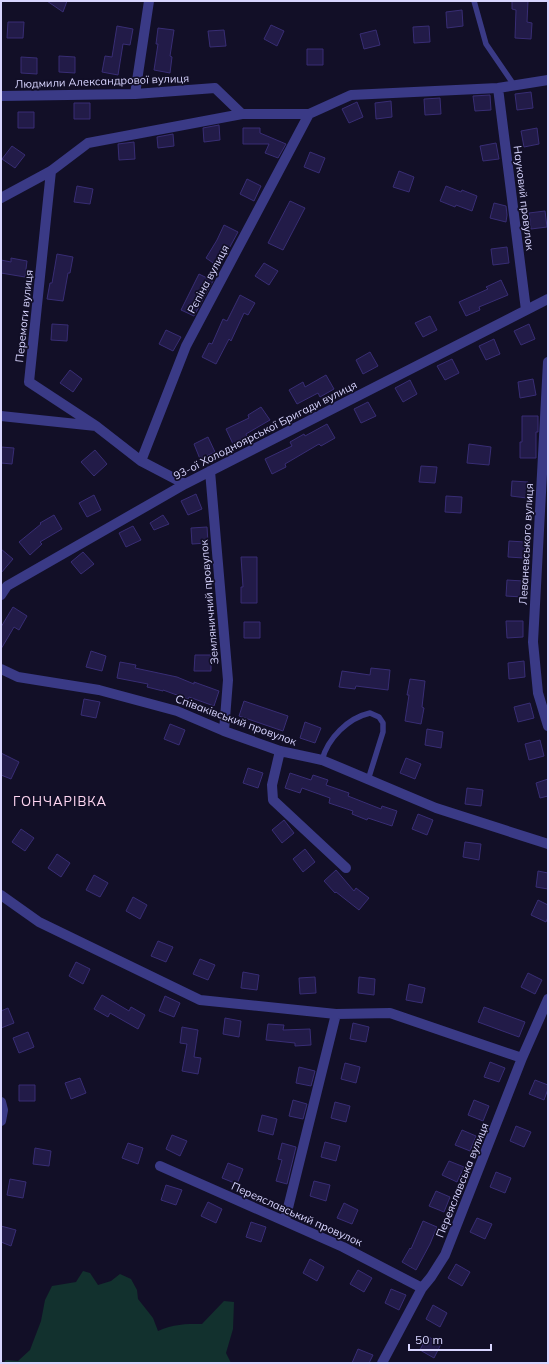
<svg xmlns="http://www.w3.org/2000/svg" width="549" height="1364" font-family="Mulish,sans-serif">
	<style>
		.green { fill: #12312e }
		.building { fill: #221b48; stroke: #382d74 }
		.lines { fill: none; stroke-linecap: round; stroke-linejoin: round }
		.service { stroke: #3a3a86; stroke-width: 5.5 }
		.minor { stroke: #3a3a86; stroke-width: 10 }
		.labels { text-anchor: middle; stroke-width: 3.5; stroke-linejoin: round; paint-order: stroke }
		.street-label { font-size: 11px; fill: #d8d5ff; stroke: #120f27 }
		.quarter-label { font-size: 13px; letter-spacing: 1px; fill: #ffd7f2; stroke: #120f27 }
	</style>
	<rect width="100%" height="100%" fill="#120f27"/>
	<path class="green" d="M83 1271 90 1273 98 1285 111 1281 120 1274 131 1279 137 1290 138 1299 153 1318 158 1331C173 1324 185 1324 202 1324L224 1301 234 1302 233 1329 226 1353 231 1363H3L6 1360 18 1361 30 1350 41 1321 45 1300 52 1286 76 1282Z"/>
	<path class="building" d="M47 1H67L63 12Z
		M512 1H528L527 22 532 23 531 39 515 38 516 10 512 9Z
		M462 10 463 26 447 28 446 12Z
		M8 22H24L23 38H7Z
		M271 25 284 31 277 46 264 39Z
		M117 26 133 29 130 45 123 44 118 75 102 72 105 56 112 57Z
		M429 26 430 42 414 43 413 27Z
		M158 28 174 30 170 56 172 57 170 73 154 70 158 44H156Z
		M224 30 226 46 210 47 208 31Z
		M376 30 380 45 364 49 360 34Z
		M307 49H323V65H307Z
		M59 56 75 57V73L59 72Z
		M21 57 37 58V74L21 73Z
		M531 92 533 108 517 110 515 94Z
		M490 95 491 110 475 111 473 96Z
		M440 98 441 114 425 115 424 99Z
		M391 101 392 117 376 119 375 103Z
		M357 102 363 117 349 123 342 109Z
		M74 103H90V119H74Z
		M18 112H34V128H18Z
		M219 125 220 140 204 142 203 128Z
		M243 128H260V133L286 144 278 158 265 153 269 144H243Z
		M537 128 539 144 524 147 521 131Z
		M173 134 174 146 158 148 157 137Z
		M134 142 135 159 119 160 118 144Z
		M496 143 499 159 483 161 480 146Z
		M12 146 25 155 15 168 2 159Z
		M310 152 325 158 319 173 304 167Z
		M399 171 414 177 409 192 393 187Z
		M247 179 261 186 254 201 240 194Z
		M77 186 93 189 90 204 74 202Z
		M446 186 461 192 462 190 477 196 472 211 456 205 455 207 440 201Z
		M290 201 305 208 283 250 268 243Z
		M494 203 506 206 507 215 506 222 490 218Z
		M545 211 547 227 531 229 529 213Z
		M224 225 238 232 219 267 206 258 217 240Z
		M507 247 509 263 493 265 491 249Z
		M57 254 73 257 70 273H68L63 301 47 299 50 283H52Z
		M11 258 27 261 25 277 1 273V260L11 262Z
		M264 263 278 271 269 285 255 276Z
		M199 274 213 281 194 316 181 310Z
		M501 280 508 295 479 307 480 310 466 316 459 302 488 289 486 287Z
		M240 295 255 303 248 315 244 313 231 341 229 339 216 364 202 357 209 343 212 344 223 319 227 321Z
		M430 316 437 330 423 337 415 323Z
		M52 324 68 325 67 341 51 340Z
		M529 324 535 339 521 345 514 331Z
		M166 330 181 337 173 351 159 344Z
		M494 339 500 354 486 360 479 346Z
		M370 352 378 366 363 374 356 360Z
		M452 359 459 373 445 380 437 366Z
		M70 370 82 379 73 392 60 383Z
		M326 375 334 389 320 397 318 393 297 404 289 390 303 382 305 387Z
		M533 379 536 395 520 398 518 382Z
		M410 380 417 394 403 402 395 388Z
		M368 402 376 416 361 423 354 409Z
		M261 407 270 420 246 434 247 437 233 444 226 429 249 418 248 415Z
		M522 416H538V432H536V458H520V442H522Z
		M327 424 335 438 321 446 319 444 285 464 286 467 272 474 265 459 292 446 290 442 304 434 305 436Z
		M208 437 215 452 200 459 194 444Z
		M469 444 491 447 489 465 467 463Z
		M1 447 14 448 12 464 1 463Z
		M95 450 107 464 94 476 81 462Z
		M421 466 437 467 435 483 419 482Z
		M512 481 528 482 527 498 511 496Z
		M196 494 202 509 188 515 181 501Z
		M94 495 101 510 87 517 79 503Z
		M446 496 462 497 461 513 445 512Z
		M54 515 62 529 40 542 42 544 30 555 19 542 41 524 40 523Z
		M163 515 169 524 154 530 150 523Z
		M133 526 141 540 126 547 119 533Z
		M207 527 208 543 192 544 191 528Z
		M509 541 525 542 524 558 508 557Z
		M1 549 13 559 1 573Z
		M83 552 94 564 81 574 71 562Z
		M241 557H257V603H241V587H243Z
		M507 580 523 581 522 597 506 596Z
		M13 607 27 616 19 630 14 627 1 649V627Z
		M506 621H523V637L507 638Z
		M244 622H260V638H244Z
		M91 651 106 656 102 671 86 667Z
		M195 655H211V671H194Z
		M524 661 525 677 509 679 508 663Z
		M120 662 136 665 135 668 177 677 194 684V682L219 691 214 706 189 697 188 699 163 690V691L147 687 148 684 117 678Z
		M371 668 390 670 388 690 356 686 355 689 339 687 342 671 370 675Z
		M410 679 425 681 422 707 424 708 421 724 405 721 409 695H407Z
		M84 699 100 702 96 718 81 715Z
		M244 701 288 716 283 731 239 716Z
		M530 703 534 718 518 722 514 707Z
		M305 722 321 728 315 743 300 738Z
		M170 724 185 730 179 745 164 739Z
		M427 729 443 732 441 748 425 745Z
		M540 740 544 756 529 760 525 744Z
		M1 753 19 762 11 779 1 775Z
		M406 758 421 764 415 779 400 773Z
		M248 768 263 773 258 788 243 783Z
		M290 773 311 780 313 775 328 780 326 785 349 793 348 796 381 809 382 806 397 811 392 826 368 818 367 820 352 814 353 811 329 803 330 798 302 788 300 793 285 788Z
		M548 779V796L540 798 536 783Z
		M467 788 483 790 481 806 465 804Z
		M418 814 433 820 427 835 412 829Z
		M284 820 294 833 282 843 272 830Z
		M21 829 34 838 25 851 12 842Z
		M465 842 481 844 479 860 463 857Z
		M305 849 315 862 303 872 293 859Z
		M57 854 70 863 61 877 48 868Z
		M336 870 354 891 356 888 369 898 359 910 336 892 335 893 324 881Z
		M538 871 548 873V889L536 887Z
		M94 875 108 883 100 897 86 890Z
		M133 897 147 905 140 919 126 911Z
		M538 900 548 905V917L546 922 531 915Z
		M158 941 173 947 166 962 151 956Z
		M200 959 215 965 208 980 193 974Z
		M76 962 90 969 83 984 69 976Z
		M243 972 259 975 257 990 241 988Z
		M528 973 542 980 535 994 521 987Z
		M315 977 316 993 300 994 299 978Z
		M359 977 375 979 374 995 358 993Z
		M409 984 425 988 422 1003 406 1000Z
		M102 995 129 1011 131 1007 145 1015 138 1029 110 1013 108 1017 94 1009Z
		M165 996 180 1003 174 1017 159 1011Z
		M484 1007 525 1022 519 1037 478 1022Z
		M8 1008 14 1023 1 1028V1011Z
		M225 1018 241 1021 239 1037 223 1034Z
		M353 1023 369 1027 366 1042 350 1039Z
		M268 1024 284 1025 283 1030 310 1029 311 1045 295 1046V1043L266 1040Z
		M182 1027 198 1030 194 1057 201 1058 198 1074 182 1071 187 1044 180 1043Z
		M28 1032 34 1047 19 1053 13 1038Z
		M490 1062 505 1068 499 1082 484 1077Z
		M345 1063 360 1067 356 1083 341 1079Z
		M299 1067 315 1071 311 1086 296 1083Z
		M80 1078 86 1093 71 1099 65 1083Z
		M535 1080 548 1085V1089L544 1100 529 1094Z
		M19 1085H35V1101H19Z
		M293 1100 307 1104 303 1119 289 1116Z
		M474 1100 489 1106 483 1121 468 1115Z
		M335 1102 350 1106 346 1122 331 1118Z
		M262 1115 277 1119 273 1135 258 1131Z
		M516 1126 531 1132 524 1147 510 1141Z
		M462 1130 476 1136 470 1151 455 1145Z
		M172 1135 187 1141 180 1156 166 1149Z
		M325 1142 340 1146 336 1161 321 1157Z
		M128 1143 143 1148 138 1164 122 1158Z
		M282 1143 296 1147 287 1184 276 1181 282 1160 278 1159Z
		M35 1148 51 1151 49 1166 33 1164Z
		M449 1161 464 1167 457 1182 442 1175Z
		M228 1163 243 1169 237 1184 222 1178Z
		M496 1172 511 1178 505 1193 490 1187Z
		M10 1179 26 1182 23 1198 7 1195Z
		M314 1181 330 1185 326 1201 310 1196Z
		M166 1185 182 1190 176 1205 161 1200Z
		M436 1191 450 1197 444 1212 429 1206Z
		M208 1202 222 1209 216 1223 201 1216Z
		M344 1203 358 1210 352 1224 337 1218Z
		M477 1218 492 1224 485 1239 470 1232Z
		M423 1221 437 1227 430 1244 416 1270 402 1262 410 1248 411 1249Z
		M251 1222 266 1227 261 1242 246 1237Z
		M1 1226 16 1230 11 1246 1 1242Z
		M310 1259 324 1267 317 1281 303 1273Z
		M456 1264 470 1272 462 1286 448 1278Z
		M358 1270 372 1278 364 1292 350 1284Z
		M391 1289 406 1295 399 1310 385 1303Z
		M433 1305 447 1313 440 1327 426 1319Z
		M427 1336 441 1344 434 1358 420 1350Z
		M358 1349 373 1355 369 1363H352Z"/>
	<g class="lines">
		<path class="service" d="M474 1 486 44 514 85
			M322 760C328 738 348 718 370 713L379 717 383 723V732L368 780"/>
		<path class="minor" d="M498 88 526 310
			M135 94 149 1
			M1 96 135 94 215 88 242 114H309L351 95 498 88 548 80
			M51 171 29 382 96 426
			M1 198 51 171 88 143 242 114
			M548 362 533 642 538 693 548 726
			M1 416 96 426 141 461 185 484
			M141 461 186 346 309 114
			M210 471 228 680 224 731
			M1 595 7 586 185 484 548 299
			M1 669 18 677 99 690 177 711 224 731 280 751 322 760 436 808 548 844
			M280 751 272 785 273 800 346 868
			M1 895 39 922 200 1000 336 1014 390 1013 522 1058
			M1 1102 3 1110 1 1121
			M160 1166 343 1247 422 1288
			M285 1220 336 1014
			M382 1363 422 1288 431 1277 445 1255 522 1058 548 999"/>
	</g>
	<g class="labels">
		<g class="street-label">
			<text transform="translate(102 81) rotate(-2)" y="4">Людмили Александрової вулиця</text>
			<text transform="translate(524 198) rotate(83)" y="4">Науковий провулок</text>
			<text transform="translate(208 279) rotate(-62)" y="4">Рєпіна вулиця</text>
			<text transform="translate(24 316) rotate(-84)" y="4">Перемоги вулиця</text>
			<text transform="translate(265 430) rotate(-27)" y="4">93-ої Холодноярської Бригади вулиця</text>
			<text transform="translate(526 544) rotate(-87)" y="4">Леваневського вулиця</text>
			<text transform="translate(209 602) rotate(-95)" y="4">Земляничний провулок</text>
			<text transform="translate(236 720) rotate(20)" y="4">Співаківський провулок</text>
			<text transform="translate(462 1180) rotate(-68)" y="4">Переяславська вулиця</text>
			<text transform="translate(297 1214) rotate(24)" y="4">Переяславський провулок</text>
		</g>
		<g class="quarter-label">
			<text x="60" y="806">ГОНЧАРІВКА</text>
		</g>
	</g>
	<rect width="549" height="1364" fill="none" stroke="#d8d5ff" stroke-width="4"/>
	<path d="M409 1344v6h82v-6" fill="none" stroke="#d8d5ff" stroke-width="2"/>
	<text x="415" y="1344" font-size="12" fill="#d8d5ff" stroke="#120f27" stroke-width="3" paint-order="stroke">50 m</text>
</svg>
